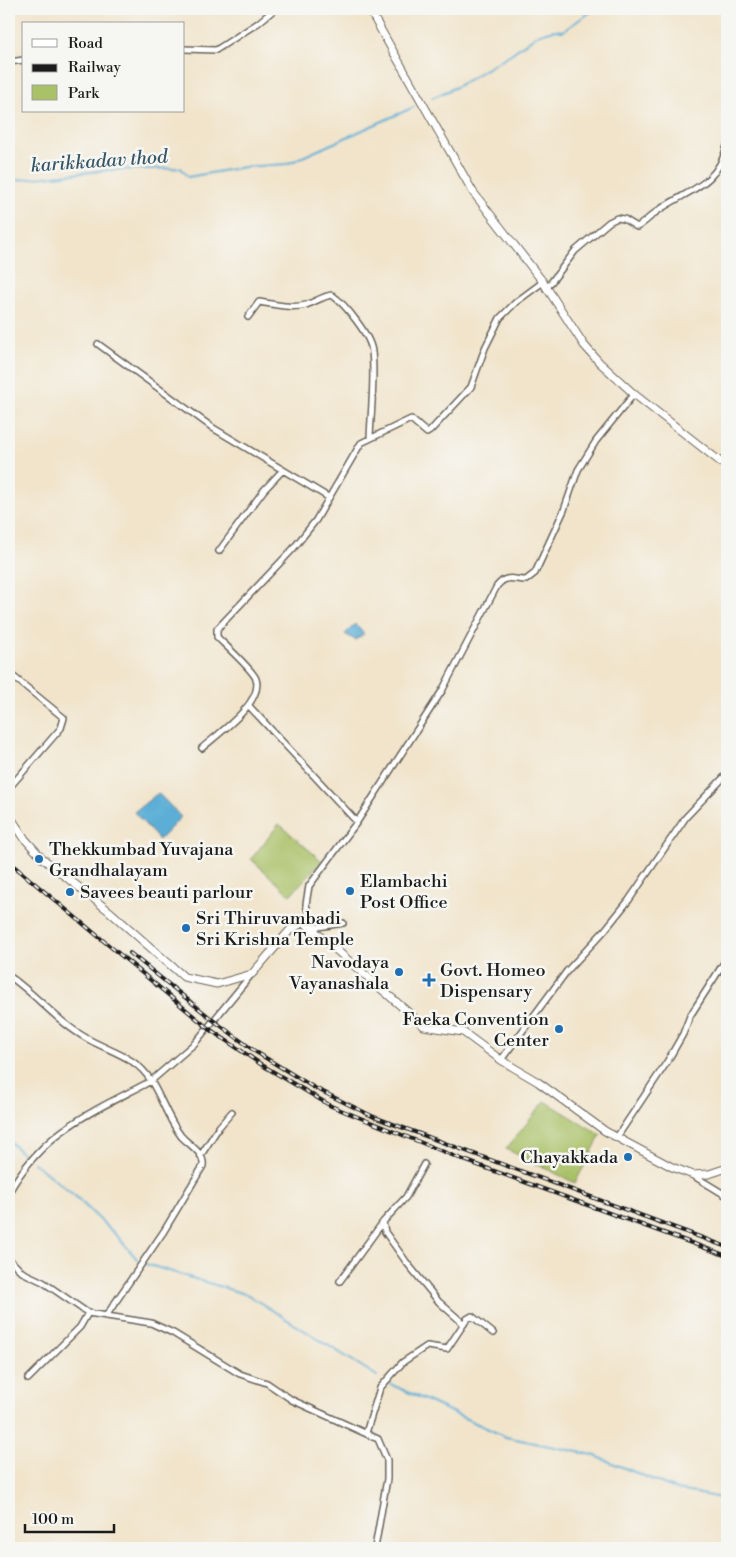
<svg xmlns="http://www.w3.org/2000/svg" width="736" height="1557" font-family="'Libre Bodoni',serif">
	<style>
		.green { fill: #a9c167; stroke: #626e42 }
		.water { fill: #5caed7; stroke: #3c657a }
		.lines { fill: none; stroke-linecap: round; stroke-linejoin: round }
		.stream { stroke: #5caed7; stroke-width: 2 }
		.street-casing { stroke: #676259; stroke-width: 8 }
		.secondary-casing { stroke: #676259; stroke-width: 9 }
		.street { stroke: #fff; stroke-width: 5 }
		.secondary { stroke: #fff; stroke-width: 7 }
		.rail-casing { stroke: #1c1c1c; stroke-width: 4 }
		.rail { stroke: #f6f6f2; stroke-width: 2; stroke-dasharray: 5.5; stroke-linecap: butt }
		.poi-dot { fill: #1f6fb2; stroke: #f6f6f2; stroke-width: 2 }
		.labels { text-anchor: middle; stroke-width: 5; stroke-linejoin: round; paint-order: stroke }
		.poi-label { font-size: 18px; fill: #1c1c1c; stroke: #f6f6f2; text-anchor: start }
		.water-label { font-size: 19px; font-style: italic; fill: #365667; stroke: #f6f6f2 }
	</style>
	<rect width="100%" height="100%" fill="#f6f6f2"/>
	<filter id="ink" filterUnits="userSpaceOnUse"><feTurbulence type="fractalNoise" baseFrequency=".02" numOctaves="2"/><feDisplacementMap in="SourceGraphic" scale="10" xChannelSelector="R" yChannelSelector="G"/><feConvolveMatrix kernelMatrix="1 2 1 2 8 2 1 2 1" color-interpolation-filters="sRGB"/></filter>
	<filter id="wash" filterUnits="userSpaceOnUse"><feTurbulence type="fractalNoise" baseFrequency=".0096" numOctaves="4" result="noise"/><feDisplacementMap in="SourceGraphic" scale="20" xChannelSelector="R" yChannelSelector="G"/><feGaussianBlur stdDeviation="1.12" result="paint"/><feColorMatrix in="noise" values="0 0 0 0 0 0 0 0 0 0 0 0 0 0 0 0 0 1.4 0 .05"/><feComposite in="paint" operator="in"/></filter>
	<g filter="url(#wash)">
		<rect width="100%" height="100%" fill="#f1e4cb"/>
		<path class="green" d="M279 824 322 861 290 895 251 859Z
			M545 1101 601 1135 575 1183 506 1149Z"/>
		<path class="water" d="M355 624 364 634 355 640 345 634Z
			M158 793 181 817 159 840 134 812Z"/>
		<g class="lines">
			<path class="stream" d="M432 98 456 87 511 54 537 35 554 30 563 31 595 9
				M9 181 108 170 181 168 188 177 244 167 287 164 414 107
				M9 1141 27 1158
				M34 1163 75 1196 117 1236 138 1260
				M146 1264 248 1295 377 1376
				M390 1384 506 1437 593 1455 678 1490 727 1499"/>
		</g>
	</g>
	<g filter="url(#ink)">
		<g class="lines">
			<defs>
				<path id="street" d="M184 49 216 50 258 23 275 9
					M9 62 24 60
					M546 289 575 251 609 222 617 218 624 219 637 227C646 222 653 213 662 208 692 189 718 183 727 146
					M248 317 259 302C274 304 291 309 306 305 315 302 323 296 332 295 345 304 371 336 372 352 375 378 371 411 370 438
					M98 344 213 428 328 497
					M219 551 264 490 282 471
					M9 673 64 718 61 728 9 788
					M249 706 357 822
					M202 748C218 734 264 702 256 679 253 670 225 645 217 637V629L293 549 316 520 361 443 411 419 427 433 430 431 471 387 485 348 500 318 516 302 543 282
					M343 923 312 928 306 904 309 886 357 822 442 691 497 586C507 574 513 580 526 580L535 573 564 510 578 470 596 441 634 394
					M9 976C37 995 57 1022 88 1039 111 1052 137 1057 151 1081 91 1113 45 1129 9 1192
					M501 1060 567 971 605 930 629 900 686 817 727 774
					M617 1137 667 1062 683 1034 690 1016 727 958
					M201 1155 219 1127 232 1112
					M424 1164 406 1197 383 1222 385 1232 407 1263 439 1302 464 1324
					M694 1176 727 1196
					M9 1259 22 1272 43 1282 88 1313 151 1323 173 1333 240 1374 267 1383 292 1400 378 1439 387 1460V1479L375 1548
					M340 1281 383 1222
					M106 1316 164 1231 203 1166C205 1153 189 1145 181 1136 168 1119 162 1099 151 1081L195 1043 251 975
					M28 1379 80 1327 88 1313
					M366 1433 380 1388 403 1362 427 1346 447 1349 467 1319 472 1316 493 1333"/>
				<path id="secondary" d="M369 9 473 192 543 282 584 345 599 362 634 394 727 467
					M9 815 25 839 42 858 109 911 184 977 217 984 252 974 290 930 304 922 424 1026 463 1032 501 1060 538 1082 605 1131 672 1167 693 1175 709 1174 727 1168"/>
			</defs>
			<use href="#street" class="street-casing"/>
			<use href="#secondary" class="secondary-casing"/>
			<use href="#street" class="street"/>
			<use href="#secondary" class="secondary"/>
			<defs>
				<path id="rail" d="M9 862 208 1028 262 1065 331 1106 464 1160 727 1256
					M130 953 213 1020 256 1052 313 1087 374 1117 727 1247"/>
			</defs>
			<use href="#rail" class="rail-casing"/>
			<use href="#rail" class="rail"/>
		</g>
	</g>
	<g class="poi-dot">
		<circle cx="39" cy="859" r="5"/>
		<circle cx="350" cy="891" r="5"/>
		<circle cx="70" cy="892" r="5"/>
		<circle cx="186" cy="928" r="5"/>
		<circle cx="399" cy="972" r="5"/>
		<path d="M426.5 972.5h5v5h5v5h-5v5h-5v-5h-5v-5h5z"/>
		<circle cx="559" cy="1029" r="5"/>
		<circle cx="628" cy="1157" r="5"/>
	</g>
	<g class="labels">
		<g class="poi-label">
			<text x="49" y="855">Thekkumbad Yuvajana<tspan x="49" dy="21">Grandhalayam</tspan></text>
			<text x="360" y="887">Elambachi<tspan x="360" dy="21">Post Office</tspan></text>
			<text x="80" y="898">Savees beauti parlour</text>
			<text x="196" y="924">Sri Thiruvambadi<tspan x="196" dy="21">Sri Krishna Temple</tspan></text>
			<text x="389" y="968" text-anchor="end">Navodaya<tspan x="389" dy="21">Vayanashala</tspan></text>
			<text x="440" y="976">Govt. Homeo<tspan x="440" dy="21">Dispensary</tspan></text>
			<text x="549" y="1025" text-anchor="end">Faeka Convention<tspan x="549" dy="21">Center</tspan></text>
			<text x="618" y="1163" text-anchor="end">Chayakkada</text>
		</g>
		<g class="water-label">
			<text transform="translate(99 160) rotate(-4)" y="7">karikkadav thod</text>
		</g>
	</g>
	<rect width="736" height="1557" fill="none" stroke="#f6f6f2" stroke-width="30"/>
	<rect x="22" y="22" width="162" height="90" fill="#f6f6f2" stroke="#9f9f9c"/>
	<rect x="32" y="39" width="25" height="8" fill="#ffffff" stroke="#9f9f9c"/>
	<text x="68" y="48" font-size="15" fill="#1c1c1c">Road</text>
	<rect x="32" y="64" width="25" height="8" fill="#1c1c1c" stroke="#9f9f9c"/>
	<text x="68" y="72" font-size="15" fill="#1c1c1c">Railway</text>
	<rect x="32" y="85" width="25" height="15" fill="#a9c167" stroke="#9f9f9c"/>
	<text x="68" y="98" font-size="15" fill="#1c1c1c">Park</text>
	<path d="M25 1524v8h89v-8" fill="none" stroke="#1c1c1c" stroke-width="2.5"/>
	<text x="32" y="1524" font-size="15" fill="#1c1c1c" stroke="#f6f6f2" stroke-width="4" paint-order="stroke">100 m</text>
</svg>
